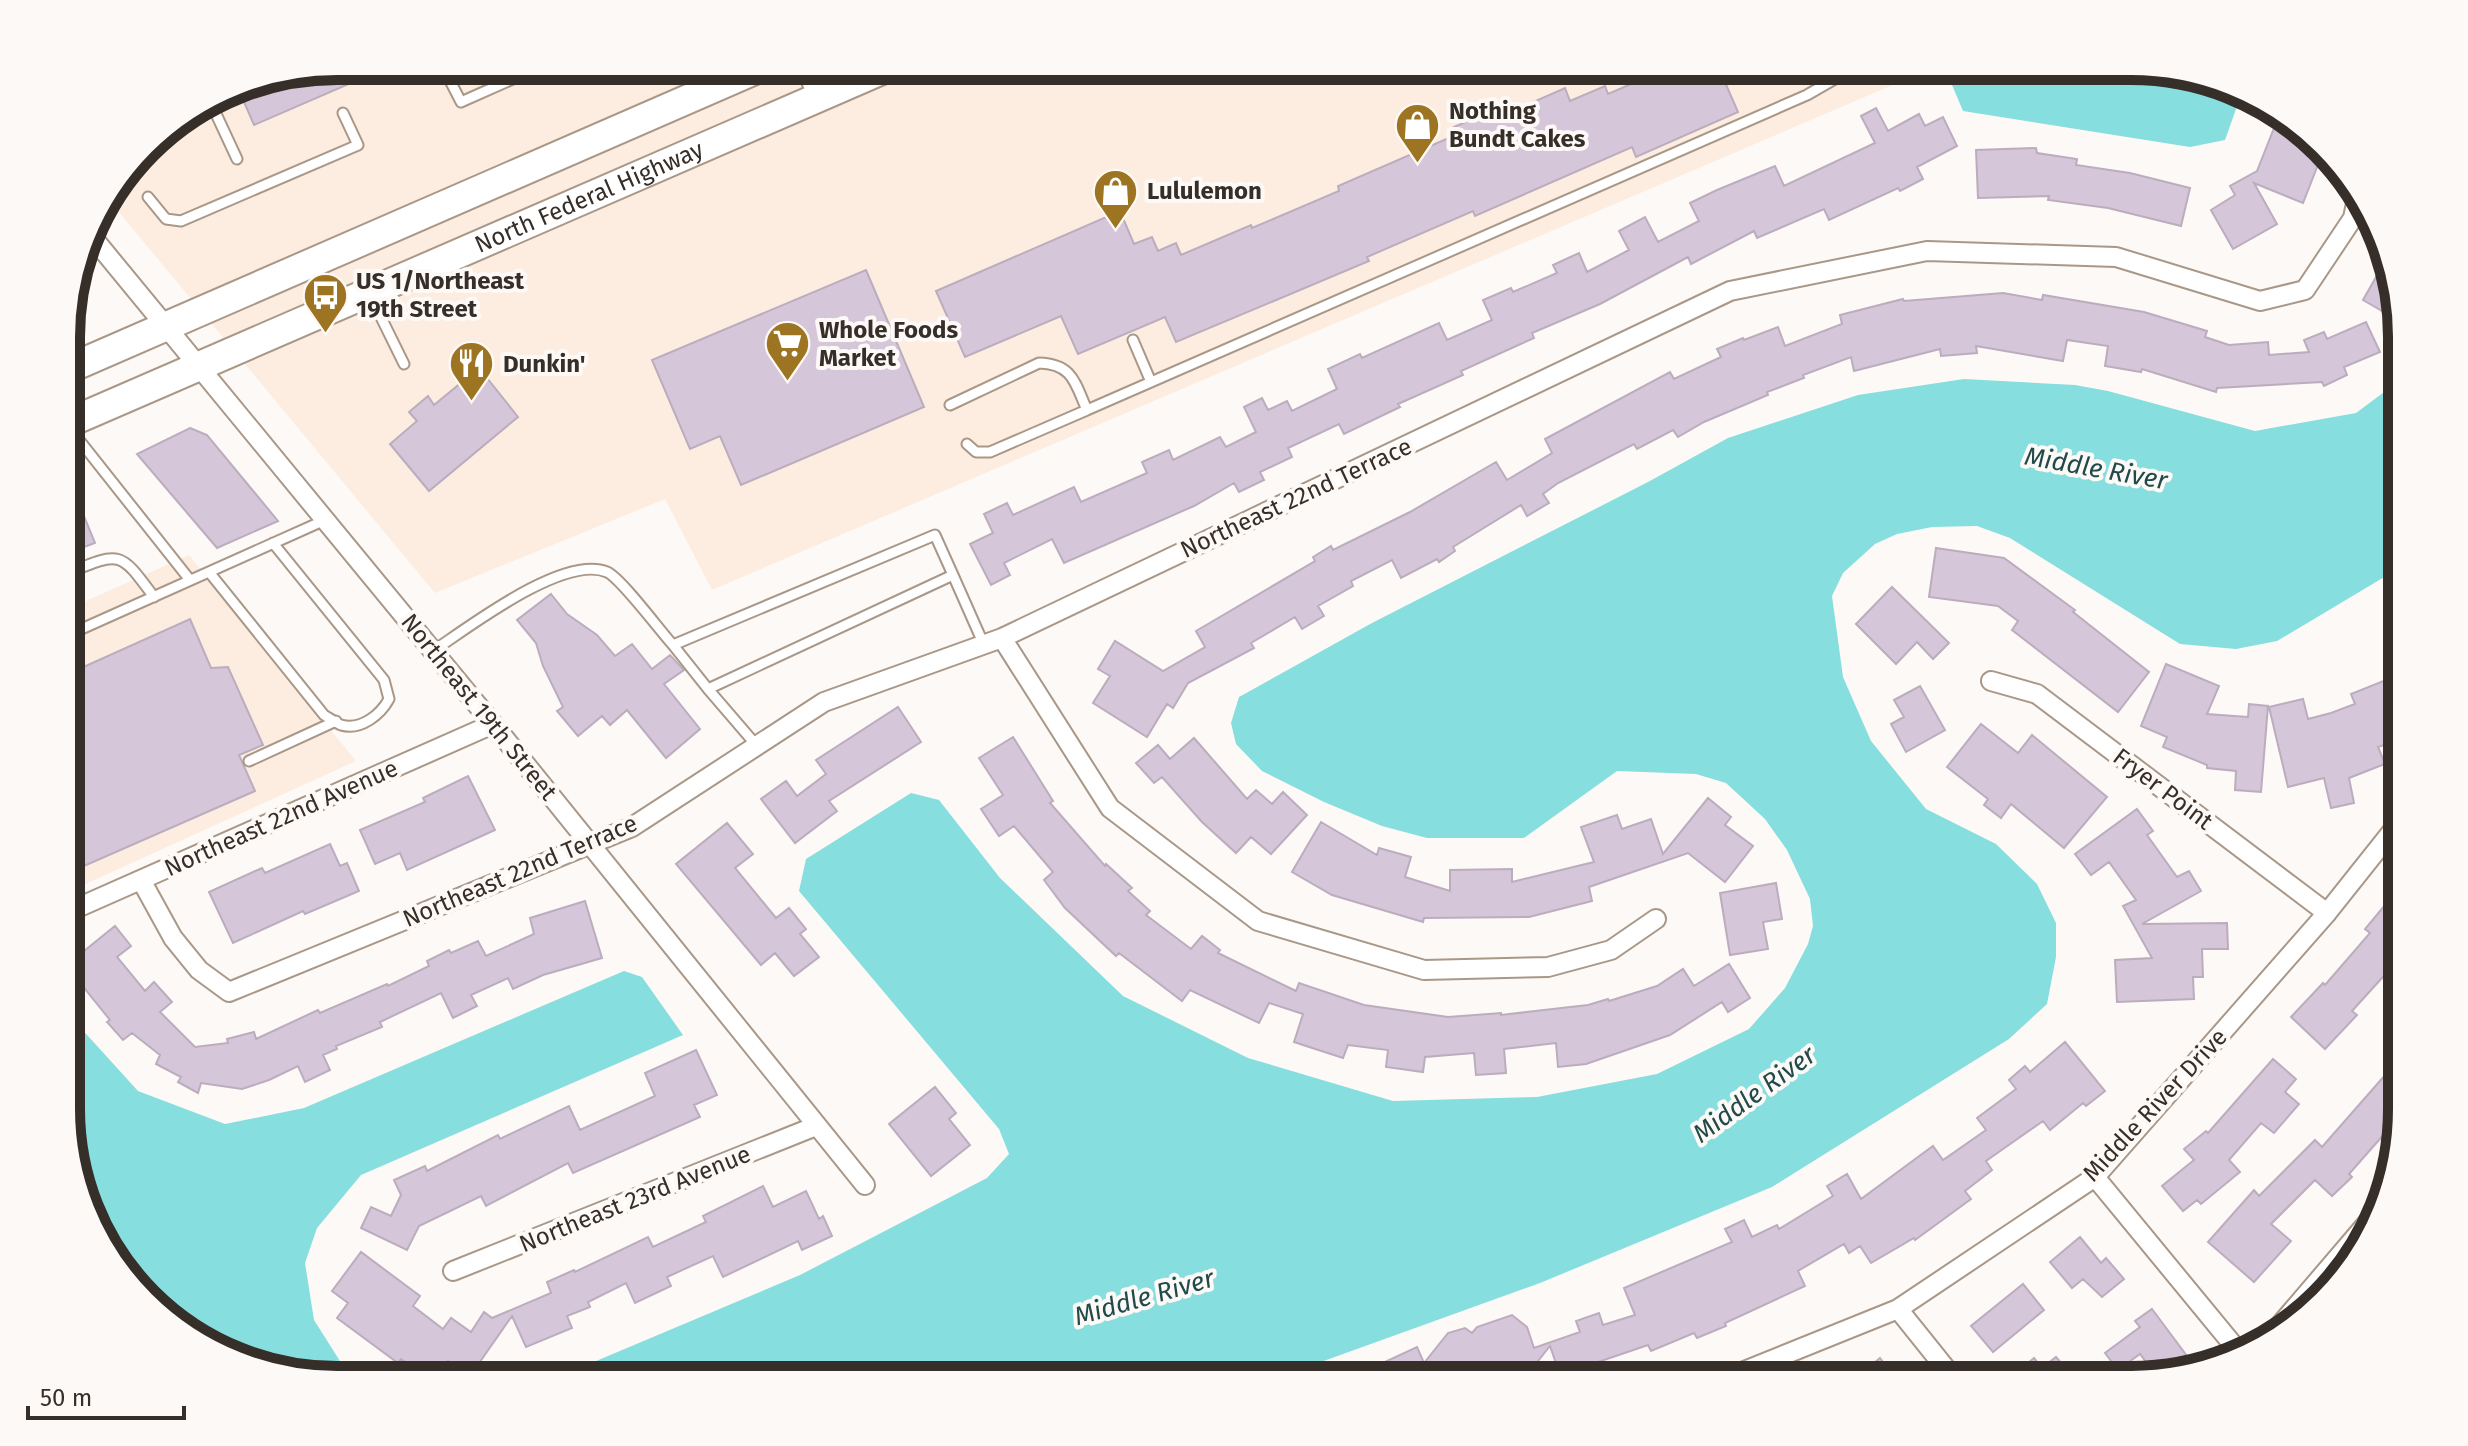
<svg xmlns="http://www.w3.org/2000/svg" width="2468" height="1446" font-family="'Fira Sans',sans-serif">
	<style>
		.built { fill: #fdede0 }
		.water { fill: #86dede }
		.building { fill: #d6c6d9; stroke: #bbacbe; stroke-width: 2 }
		.lines { fill: none; stroke-linecap: round; stroke-linejoin: round }
		.service-casing { stroke: #a99787; stroke-width: 13 }
		.minor-casing { stroke: #a99787; stroke-width: 22 }
		.primary-casing { stroke: #a99787; stroke-width: 32 }
		.service { stroke: #fff; stroke-width: 9 }
		.minor { stroke: #fff; stroke-width: 18 }
		.primary { stroke: #fff; stroke-width: 28 }
		.labels { text-anchor: middle; stroke-width: 8; stroke-linejoin: round; paint-order: stroke }
		.poi-label { font-size: 24px; font-weight: bold; fill: #362e28; stroke: #fdf9f6; text-anchor: start }
		.street-label { font-size: 24px; fill: #362e28; stroke: #fdf9f6 }
		.water-label { font-size: 26px; font-style: italic; fill: #214a4a; stroke: #fdf9f6 }
		.rim { fill: none; stroke: #362e28; stroke-width: 10 }
	</style>
	<rect width="100%" height="100%" fill="#fdf9f6"/>
	<path class="built" d="M337 66H1912L1916 75 712 590 665 499 435 593 108 199 158 134 234 86Z
		M189 555 356 761 68 892V609Z"/>
	<path class="water" d="M1944 66H2131L2241 95 2225 140 2190 147 1963 111Z
		M2401 377V567L2277 641 2236 649 2180 644 2010 538 1977 526 1932 527 1897 534 1875 544 1843 573 1832 596 1843 677 1871 741 1926 809 1996 844 2037 884 2056 923V957L2047 1004 2009 1039 1772 1187 1540 1283 1271 1380H1257L1208 1369 1170 1380H551L800 1275 987 1178 1009 1154 999 1129 799 891 806 859 911 793 939 800 1000 878 1123 996 1248 1058 1393 1101 1537 1097 1657 1074 1749 1029 1785 988 1808 944 1813 926 1810 899 1787 850 1765 819 1726 783 1696 774 1617 771 1524 838H1427L1382 826 1324 802 1262 771 1236 744 1231 723 1239 697 1372 623 1648 482 1728 438 1858 395 1964 379 2075 385 2108 391 2255 431 2356 413 2395 384Z
		M624 971 642 977 683 1035 361 1175 317 1228 305 1263 314 1320 345 1369 363 1380H337L201 1343 160 1305 102 1235 68 1144V1014L138 1091 225 1124 304 1108Z"/>
	<path class="building" d="M337 66H390L254 125 237 86Z
		M1663 66H1718L1738 112 1636 157 1632 147 1475 216 1473 211 1367 257 1369 261 1176 342 1165 317 1078 354 1061 316 965 357 936 291 1120 211 1134 244 1152 237 1158 251 1176 243 1181 255 1251 225 1252 228 1339 191 1338 186 1458 134 1454 127 1493 110 1497 118 1565 88 1570 101 1605 86 1608 94 1664 70Z
		M1876 108 1888 131 1919 114 1925 126 1943 117 1957 146 1917 167 1923 179 1900 191 1898 188 1829 220 1824 209 1757 238 1754 231 1691 264 1688 257 1600 304 1532 333 1534 338 1461 371 1463 375 1398 404 1400 407 1344 434 1339 424 1288 448 1292 457 1260 472 1264 480 1239 492 1234 483 1194 506 1064 563 1052 539 1004 563 1010 575 991 585 970 544 993 533 984 514 1007 503 1013 515 1074 487 1081 502 1147 473 1142 462 1169 450 1173 460 1220 437 1226 447 1256 432 1244 407 1262 398 1268 410 1287 401 1292 411 1337 389 1328 369 1360 354 1362 358 1439 323 1447 340 1492 320 1483 300 1511 288 1513 292 1557 273 1553 265 1579 253 1587 272 1629 250 1619 231 1645 217 1658 242 1699 221 1690 203 1717 190 1775 166 1784 186 1875 143 1861 116Z
		M2276 123 2295 131 2321 157 2303 203 2254 183 2277 224 2233 249 2211 210 2235 195 2230 186 2257 171Z
		M2036 148 2037 153 2077 159 2076 165 2130 173 2190 188 2181 226 2108 208 2048 200 2049 196 1978 198 1976 150Z
		M2384 263 2401 319V322L2363 300Z
		M866 270 924 407 741 485 720 436 690 449 652 360Z
		M2003 293 2042 300 2043 295 2144 312 2207 331 2205 337 2229 345 2268 342 2269 355 2309 352 2304 340 2324 332 2327 339 2366 322 2380 352 2344 367 2347 375 2324 386 2322 382 2217 388 2216 392 2142 369 2141 372 2105 366 2108 346 2067 340 2063 361 1976 346 1977 353 1941 356 1940 349 1854 371 1851 357 1803 375 1804 378 1767 392 1768 395 1704 422 1678 437 1673 430 1637 449 1634 444 1558 483 1543 494 1549 503 1527 516 1521 505 1453 547 1455 551 1439 562 1437 559 1401 578 1392 560 1351 581 1353 586 1318 606 1324 616 1302 629 1295 617 1251 643 1254 648 1188 683 1173 708 1167 704 1147 737 1093 703 1110 676 1098 669 1115 641 1163 671 1205 647 1196 631 1315 561 1313 557 1331 546 1333 550 1410 512 1496 462 1507 480 1552 453 1545 439 1670 372 1674 379 1721 357 1717 349 1743 338 1744 340 1778 327 1785 346 1842 324 1840 315 1903 299 1904 301Z
		M479 368 518 417 429 491 390 444 417 421 409 412 428 396 434 405Z
		M190 428 207 435 278 521 217 548 137 454Z
		M68 477 95 543 68 553Z
		M1936 548 2004 558 2075 610 2073 612 2149 672 2118 712 2012 630 2018 621 1998 606 1929 597Z
		M1892 587 1949 643 1933 659 1917 642 1896 664 1856 624Z
		M551 594 567 614 597 635 615 656 632 644 652 669 670 655 684 670 664 684 700 729 666 758 627 710 610 725 602 716 578 736 557 711 563 707 543 666 536 643 517 620Z
		M190 619 211 668 228 667 263 745 239 755 255 791 68 873V674Z
		M2166 664 2219 686 2207 714 2248 717 2249 704 2268 706 2261 792 2235 790 2236 771 2207 768V765L2163 747 2167 737 2141 726Z
		M2401 674V739L2378 747 2385 764 2349 778 2354 803 2331 808 2324 778 2288 787 2269 707 2303 699 2308 719 2331 713 2355 704 2351 694Z
		M1920 686 1945 730 1906 752 1891 724 1904 717 1894 700Z
		M898 707 921 742 829 801 837 811 795 843 761 799 786 781 797 796 826 774 816 760Z
		M1981 724 2018 753 2032 735 2107 797 2064 848 2011 804 2001 818 1984 805 1988 799 1947 767Z
		M1013 737 1053 801 1050 803 1105 866 1106 864 1132 888 1128 891 1150 911 1146 915 1191 949 1202 936 1220 950 1218 953 1296 991 1299 983 1364 1005 1448 1017 1501 1013V1015L1588 1005 1608 999 1609 1001 1657 986 1683 969 1694 986 1729 964 1750 998 1728 1012 1722 1002 1670 1035 1586 1064 1558 1067 1556 1043 1504 1049 1506 1073 1476 1075 1474 1053 1425 1057 1423 1072 1386 1067 1388 1050 1348 1045 1343 1058 1294 1042 1303 1014 1269 1003 1259 1023 1190 990 1182 1001 1119 953 1116 956 1065 908 1044 880 1053 872 1014 826 999 836 981 809 1003 795 979 758Z
		M1194 738 1247 799 1256 790 1272 804 1283 792 1307 815 1271 854 1251 837 1236 853 1202 822 1162 777 1154 783 1136 763 1158 745 1170 759Z
		M468 776 495 830 407 870 400 853 375 864 360 830 425 802 423 798Z
		M1708 798 1731 817 1725 825 1753 846 1725 882 1688 853 1589 887 1592 901 1529 917 1424 918 1423 922 1332 895 1292 872 1321 822 1377 855 1379 848 1411 857 1405 877 1450 891V870L1512 869V882L1594 862 1581 827 1617 815 1622 829 1651 819 1663 854Z
		M2137 809 2153 831 2147 835 2177 877 2189 871 2201 891 2142 924 2227 923 2228 949H2202L2203 977H2193L2194 999 2117 1002 2115 960 2152 958 2123 906 2136 900 2109 862 2091 875 2075 854Z
		M727 823 753 854 735 868 776 918 789 908 806 929 800 934 819 957 794 976 775 953 761 965 676 864Z
		M330 844 340 866 347 863 359 891 305 914 303 911 233 943 209 892 262 868 265 873Z
		M1776 883 1782 919 1763 922 1768 949 1730 955 1720 893Z
		M2401 895V957L2352 1011 2357 1015 2325 1049 2291 1017 2323 983 2325 985 2370 933 2365 929 2385 905 2389 909Z
		M585 901 602 958 543 975 513 989 508 978 471 995 477 1006 453 1018 441 993 380 1022 382 1027 336 1046 337 1049 323 1055 330 1070 305 1082 298 1066 269 1080 242 1089 201 1083 198 1093 178 1082 181 1077 156 1064 160 1055 132 1033 123 1040 107 1022 110 1020 68 968V964L115 926 131 946 117 957 145 991 154 982 172 1002 160 1012 195 1047 228 1043 227 1039 254 1032 256 1039 318 1010 320 1013 387 984 388 986 429 966 427 961 449 950 451 953 478 941 486 956 534 934 530 918Z
		M2065 1042 2105 1091 2086 1106 2083 1103 2050 1130 2043 1121 1986 1161 1992 1170 1965 1191 1971 1199 1915 1240 1914 1238 1871 1263 1860 1246 1849 1253 1844 1244 1798 1271 1805 1286 1725 1323 1726 1326 1697 1338 1694 1333 1651 1351 1648 1345 1560 1375 1550 1346 1523 1380H1505L1493 1369 1463 1380H1346L1417 1347 1424 1363 1448 1333 1465 1328 1472 1333 1477 1327 1512 1315 1527 1327 1534 1348 1580 1332 1576 1321 1599 1313 1603 1325 1635 1315 1624 1288 1732 1242 1725 1229 1744 1220 1752 1237 1777 1225 1779 1229 1833 1196 1827 1186 1847 1174 1861 1199 1933 1146 1943 1160 1986 1130 1977 1118 2016 1089 2009 1080 2025 1066 2030 1072Z
		M696 1050 717 1095 694 1105 700 1117 573 1173 568 1163 486 1206 481 1196 419 1226 407 1250 361 1228 371 1207 391 1216 401 1195 394 1180 425 1166 427 1171 498 1135 500 1139 569 1106 580 1130 655 1096 645 1073Z
		M2401 1057V1115L2349 1174 2352 1177 2332 1196 2315 1180 2271 1224 2291 1241 2254 1282 2208 1242 2254 1190 2259 1196 2315 1140 2322 1147Z
		M2273 1059 2296 1079 2285 1092 2299 1104 2274 1133 2261 1123 2229 1160 2240 1172 2201 1204 2197 1200 2183 1211 2162 1186 2194 1160 2184 1149 2206 1131 2208 1133Z
		M935 1087 956 1113 949 1119 970 1145 931 1176 889 1124Z
		M763 1186 773 1207 806 1191 819 1219 823 1216 832 1236 802 1250 798 1241 723 1277 713 1256 667 1277 671 1286 635 1303 626 1283 588 1302 590 1307 567 1316 572 1328 526 1347 512 1316 470 1376 448 1361 432 1380 401 1359 398 1363 337 1318 348 1303 332 1291 361 1252 420 1296 413 1306 443 1329 451 1318 471 1332 484 1312 492 1318 551 1293 547 1282 574 1270 575 1272 648 1237 653 1247 706 1222 703 1216Z
		M2080 1237 2101 1263 2106 1258 2124 1279 2102 1297 2083 1279 2072 1288 2050 1262Z
		M2023 1284 2044 1310 1993 1352 1971 1326Z
		M2152 1309 2187 1356 2157 1377 2140 1354 2118 1370 2105 1353 2140 1327 2135 1321Z
		M2056 1357 2075 1379H2009L2034 1358 2042 1368Z
		M1880 1358 1897 1380H1854Z"/>
	<g class="lines">
		<defs>
			<path id="service" d="M444 69 461 102 542 66
				M210 101 237 159
				M196 110 211 102
				M148 197 166 219 181 221 358 145 343 113
				M82 257 97 243
				M370 295 404 364
				M1133 340 1151 382
				M950 405 1039 363C1073 364 1075 383 1087 410L990 452H976L967 444
				M1087 410 1807 95 1833 80 1846 66
				M68 426 190 580
				M209 572 324 715C329 718 336 723 341 725 361 731 381 714 389 699L384 680 273 543
				M68 573C121 551 120 551 154 597
				M953 575 984 645
				M68 635 325 520
				M433 651C469 627 564 554 607 572 621 578 660 631 673 645
				M708 689 673 645 935 535 953 575 708 689 757 746
				M249 761 336 721"/>
			<path id="minor" d="M805 66 818 98
				M89 233 493 724 865 1185
				M1002 638 1110 808 1258 921 1424 970 1548 967 1611 950 1656 919
				M1991 681 2037 694 2327 913
				M141 880 173 938 199 970 229 992 632 827 824 702 1002 638 1730 291 1927 251 2116 257 2260 301 2305 290 2353 218 2358 194
				M68 912 493 724
				M2095 1177 2239 1352
				M453 1271 816 1126
				M1898 1309 1955 1380
				M2263 1345 2375 1214
				M1722 1380 1898 1309 2095 1177 2327 913 2401 820"/>
			<g id="primary">
				<path d="M68 369 764 66"/>
				<path id="s1" d="M68 423 891 66"/>
			</g>
		</defs>
		<use href="#service" class="service-casing"/>
		<use href="#minor" class="minor-casing"/>
		<use href="#primary" class="primary-casing"/>
		<use href="#service" class="service"/>
		<use href="#minor" class="minor"/>
		<use href="#primary" class="primary"/>
	</g>
	<defs>
		<symbol id="shop-pin" viewBox="-11 -11 22 30"><path d="M0 17L-7.5 6A9.5 9.5 0 1 1 7.5 6Z" fill="#9d7522" stroke="#fdf9f6"/><path d="M-5-2.5h2.3a2.7 3.5 0 0 1 5.4 0H5L5.5 6h-11ZM-1.5-2.5h3a1.5 2.3 0 0 0-3 0Z" fill="#fff"/></symbol>
		<symbol id="bus-pin" viewBox="-11 -11 22 30"><path d="M0 17L-7.5 6A9.5 9.5 0 1 1 7.5 6Z" fill="#9d7522" stroke="#fdf9f6"/><path d="M-5-6H5V4H4V6H2V4H-2V6H-4V4H-5ZM-3.5-4V0h7V-4ZM-3.5 1.2v1.5H-2V1.2ZM2 1.2v1.5H3.5V1.2Z" fill="#fff"/></symbol>
		<symbol id="supermarket-pin" viewBox="-11 -11 22 30"><path d="M0 17L-7.5 6A9.5 9.5 0 1 1 7.5 6Z" fill="#9d7522" stroke="#fdf9f6"/><path d="M-6-5.5h2.5l.6 2H6L4.5 2H-2.5L-4.4-4H-6ZM-1.5 3.2a1.3 1.3 0 1 0 .1 0ZM3 3.2a1.3 1.3 0 1 0 .1 0Z" fill="#fff"/></symbol>
		<symbol id="restaurant-pin" viewBox="-11 -11 22 30"><path d="M0 17L-7.5 6A9.5 9.5 0 1 1 7.5 6Z" fill="#9d7522" stroke="#fdf9f6"/><path d="M-5-6h1v4h1v-4h1v4h1v-4h1v5L-1.5 .5V6h-2V.5L-5-1ZM5-6V6H3V1.5H1.5Q1.5-4 5-6Z" fill="#fff"/></symbol>
	</defs>
	<g fill-rule="evenodd">
		<use href="#shop-pin" x="1392" y="100" width="51" height="69"/>
		<use href="#shop-pin" x="1090" y="166" width="51" height="69"/>
		<use href="#bus-pin" x="300" y="270" width="51" height="69"/>
		<use href="#supermarket-pin" x="762" y="318" width="51" height="69"/>
		<use href="#restaurant-pin" x="446" y="338" width="51" height="69"/>
	</g>
	<g class="labels">
		<g class="poi-label">
			<text x="1449" y="119">Nothing<tspan x="1449" dy="28">Bundt Cakes</tspan></text>
			<text x="1147" y="199">Lululemon</text>
			<text x="356" y="289">US 1/Northeast<tspan x="356" dy="28">19th Street</tspan></text>
			<text x="819" y="338">Whole Foods<tspan x="819" dy="28">Market</tspan></text>
			<text x="503" y="372">Dunkin'</text>
		</g>
		<g class="street-label">
			<text dy="8" stroke="none"><textPath href="#s1" startOffset="568">North Federal Highway</textPath></text>
			<text transform="translate(1296 498) rotate(-25)" y="8">Northeast 22nd Terrace</text>
			<text transform="translate(479 707) rotate(51)" y="8">Northeast 19th Street</text>
			<text transform="translate(2163 789) rotate(37)" y="8">Fryer Point</text>
			<text transform="translate(281 818) rotate(-24)" y="8">Northeast 22nd Avenue</text>
			<text transform="translate(520 871) rotate(-23)" y="8">Northeast 22nd Terrace</text>
			<text transform="translate(2155 1105) rotate(-47)" y="8">Middle River Drive</text>
			<text transform="translate(635 1199) rotate(-22)" y="8">Northeast 23rd Avenue</text>
		</g>
		<g class="water-label">
			<text transform="translate(2096 468) rotate(10)" y="9">Middle River</text>
			<text transform="translate(1754 1094) rotate(-36)" y="9">Middle River</text>
			<text transform="translate(1144 1297) rotate(-16)" y="9">Middle River</text>
		</g>
	</g>
	<path d="M0 0H2468V1446H0ZM337 80H2131A257 257 0 0 1 2388 337V1109A257 257 0 0 1 2131 1366H337A257 257 0 0 1 80 1109V337A257 257 0 0 1 337 80Z" fill="#fdf9f6" fill-rule="evenodd"/>
	<path class="rim" d="M337 80H2131A257 257 0 0 1 2388 337V1109A257 257 0 0 1 2131 1366H337A257 257 0 0 1 80 1109V337A257 257 0 0 1 337 80Z"/>
	<path d="M28 1406v12h156v-12" fill="none" stroke="#362e28" stroke-width="4"/>
	<text x="40" y="1406" font-size="24" fill="#362e28" stroke="#fdf9f6" stroke-width="6" paint-order="stroke">50 m</text>
</svg>
